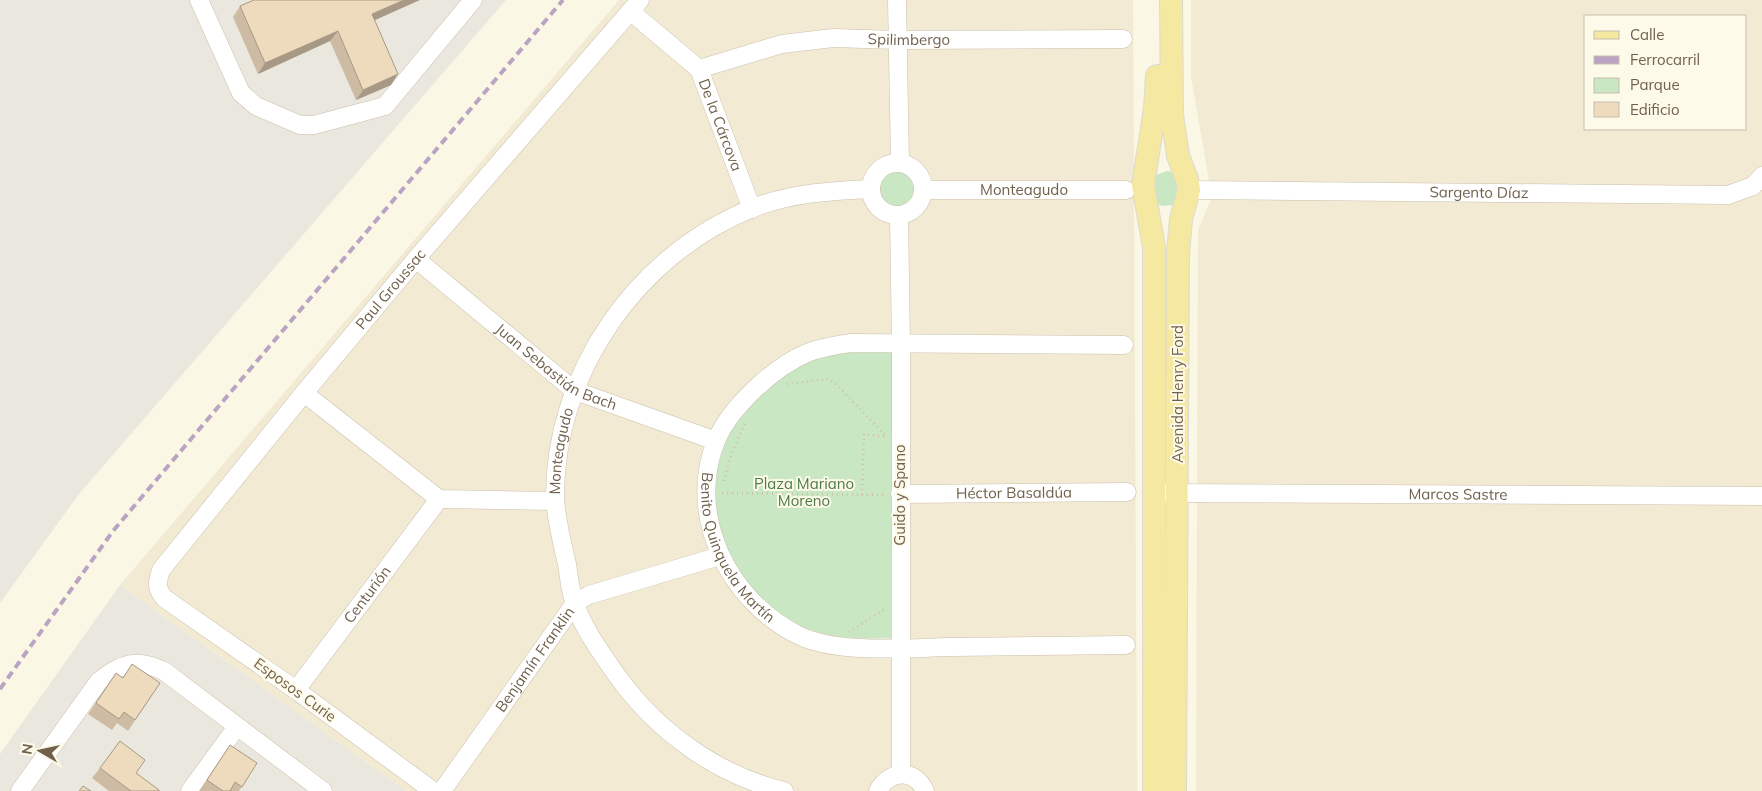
<svg xmlns="http://www.w3.org/2000/svg" width="1762" height="791" font-family="Mulish,sans-serif">
	<style>
		.residential { fill: #f2ead3; fill-rule: evenodd }
		.industrial { fill: #eae7de }
		.green { fill: #cae7c4 }
		.lines { fill: none; stroke-linecap: round; stroke-linejoin: round }
		.minor-casing { stroke: #cbc0ab; stroke-width: 19 }
		.major-casing { stroke: #ddd9d4; stroke-width: 24 }
		.path { stroke: #d2bfa1; stroke-width: 2.5; stroke-dasharray: 1 4; stroke-linecap: butt }
		.minor { stroke: #fff; stroke-width: 18 }
		.major { stroke: #f5e8a1; stroke-width: 22 }
		.rail { stroke: #bba4c3; stroke-width: 4; stroke-dasharray: 8 5; stroke-linecap: butt }
		.wall { fill: #cdbca3 }
		.shaded-wall { fill: #a79985 }
		.building { fill: #eedbbe; stroke: #a79985 }
		.labels { text-anchor: middle; stroke-width: 4; stroke-linejoin: round; paint-order: stroke }
		.street-label { font-size: 15px; fill: #71614c; stroke: #fefaea }
		.park-label { font-size: 15px; fill: #4c7b47; stroke: #fefaea }
	</style>
	<rect width="100%" height="100%" fill="#faf7e4"/>
	<path class="residential" d="M619 0H1133L1137 791H406L120 585Z
		M1191 0H1762V791H1196L1198 229 1212 198 1191 76ZM1586 16H1746V129H1586Z"/>
	<path class="industrial" d="M0 0H506L79 494 0 603Z
		M120 585 406 791H0V754Z"/>
	<path class="green" d="M1167 171 1172 172 1181 180 1174 205 1162 206 1157 204 1149 184 1156 175Z
		M880 189a18 18 0 1 1 36 0a18 18 0 1 1-36 0Z
		M892 348 891 638C861 639 833 639 805 628 761 610 717 559 715 510 715 501 716 492 716 483 717 468 718 452 724 439 741 400 785 365 824 351 838 346 876 348 892 348Z"/>
	<g class="lines">
		<defs>
			<g id="minor">
				<path d="M199 0 241 93 256 106 300 125H314L385 106 473 0"/>
				<path d="M897 0 900 163"/>
				<path id="s1" d="M630 11 699 69 752 209"/>
				<path id="s2" d="M699 69 782 44 833 38 897 40 1123 39"/>
				<circle cx="897" cy="189" r="26"/>
				<path id="s3" d="M923 190H1126"/>
				<path id="s4" d="M1189 190 1728 195 1753 186 1762 176"/>
				<path d="M899 216 901 345V774"/>
				<path id="s5" d="M416 259 570 387 584 394 716 441"/>
				<path id="s6" d="M1124 345 851 343C837 345 821 347 807 353 774 367 730 407 716 441 686 516 729 601 798 635 835 654 906 648 948 647 1007 646 1066 646 1126 645"/>
				<path d="M304 393 439 499 555 501"/>
				<path id="s7" d="M1163 493 1762 496"/>
				<path id="s8" d="M900 494 1127 492"/>
				<path id="s9" d="M296 690 439 499"/>
				<path d="M20 791 99 681C122 663 136 658 164 671L323 791"/>
				<path d="M190 791 236 728"/>
				<path id="s10" d="M433 791 296 690 164 598C156 588 157 582 161 570L304 393 416 259 640 0"/>
				<path id="s11" d="M442 791 575 603 589 595 720 556"/>
				<path id="s12" d="M784 791C717 775 658 732 618 677 602 654 584 630 575 604 570 591 569 577 567 564 562 543 556 519 555 498 554 373 637 254 753 208 791 193 830 191 871 189"/>
				<path d="M878 791C889 770 915 768 925 791"/>
			</g>
			<path id="major" d="M1171 0 1172 115 1178 156 1187 179 1189 190 1181 219 1178 253 1175 791
				M1154 791V247L1143 185 1155 109 1157 76"/>
		</defs>
		<use href="#minor" class="minor-casing"/>
		<use href="#major" class="major-casing"/>
		<path class="path" d="M787 384 827 379 835 383 887 437
			M724 481 731 455 745 423
			M722 493 886 495
			M862 495 864 434 886 437
			M849 632 886 608"/>
		<use href="#minor" class="minor"/>
		<use href="#major" class="major"/>
		<path class="rail" d="M0 689 113 531 563 0"/>
	</g>
	<path class="wall" d="M240 6 374 20 391 85 356 100 330 41 258 74 233 17Z
		M116 673 123 678 160 683 128 731 117 723 112 730 88 714Z
		M230 745 257 763 239 791H199Z
		M100 768 136 773 159 791H109L92 778Z"/>
	<path class="shaded-wall" d="M404 0H420L364 25 372 14Z
		M338 31 330 41 258 74 265 63Z
		M398 74 391 85 356 100 363 90Z"/>
	<path class="building" d="M254 0H404L372 14 398 74 363 90 338 31 265 63 240 6Z
		M132 664 160 683 135 720 124 712 119 719 96 703 116 673 123 678Z
		M120 741 145 760 136 773 159 790V791H131L100 768Z
		M230 745 257 763 242 787 235 782 230 791H223L207 780Z
		M83 786 91 791H79Z"/>
	<g class="labels">
		<g class="street-label">
			<text dy="5" stroke="none"><textPath href="#s2" startOffset="214">Spilimbergo</textPath></text>
			<text dy="5" stroke="none"><textPath href="#s1" startOffset="150">De la Cárcova</textPath></text>
			<text dy="5" stroke="none"><textPath href="#s3" startOffset="101">Monteagudo</textPath></text>
			<text dy="5" stroke="none"><textPath href="#s4" startOffset="290">Sargento Díaz</textPath></text>
			<text dy="5" stroke="none"><textPath href="#s10" startOffset="724">Paul Groussac</textPath></text>
			<text dy="5" stroke="none"><textPath href="#s5" startOffset="178">Juan Sebastián Bach</textPath></text>
			<text transform="translate(1178 394) rotate(-90)" y="5">Avenida Henry Ford</text>
			<text dy="5" stroke="none"><textPath href="#s12" startOffset="446">Monteagudo</textPath></text>
			<text dy="5" stroke="none"><textPath href="#s8" startOffset="114">Héctor Basaldúa</textPath></text>
			<text dy="5" stroke="none"><textPath href="#s7" startOffset="295">Marcos Sastre</textPath></text>
			<text transform="translate(900 495) rotate(-90)" y="5">Guido y Spano</text>
			<text dy="5" stroke="none"><textPath href="#s6" startOffset="564">Benito Quinquela Martín</textPath></text>
			<text dy="5" stroke="none"><textPath href="#s9" startOffset="119">Centurión</textPath></text>
			<text dy="5" stroke="none"><textPath href="#s11" startOffset="161">Benjamín Franklin</textPath></text>
			<text transform="translate(295 690) rotate(36)" y="5">Esposos Curie</text>
		</g>
		<g class="park-label">
			<text x="804" y="489">Plaza Mariano<tspan x="804" dy="17">Moreno</tspan></text>
		</g>
	</g>
	<rect x="1584" y="15" width="162" height="115" fill="#fefaea" stroke="#c6bdab"/>
	<rect x="1594" y="31" width="25" height="8" fill="#f5e8a1" stroke="#c6bdab"/>
	<text x="1630" y="40" font-size="15" fill="#71614c">Calle</text>
	<rect x="1594" y="56" width="25" height="8" fill="#bba4c3" stroke="#c6bdab"/>
	<text x="1630" y="65" font-size="15" fill="#71614c">Ferrocarril</text>
	<rect x="1594" y="78" width="25" height="15" fill="#cae7c4" stroke="#c6bdab"/>
	<text x="1630" y="90" font-size="15" fill="#71614c">Parque</text>
	<rect x="1594" y="102" width="25" height="15" fill="#eedbbe" stroke="#c6bdab"/>
	<text x="1630" y="115" font-size="15" fill="#71614c">Edificio</text>
	<g transform="translate(40 751) rotate(279)" stroke="#fefaea" stroke-width="4" paint-order="stroke">
	<path d="M0-4L9 19L0 12L-9 19Z" fill="#71614c"/>
	<text y="-8" font-size="14" font-weight="bold" text-anchor="middle" fill="#71614c">N</text>
	</g>
</svg>
